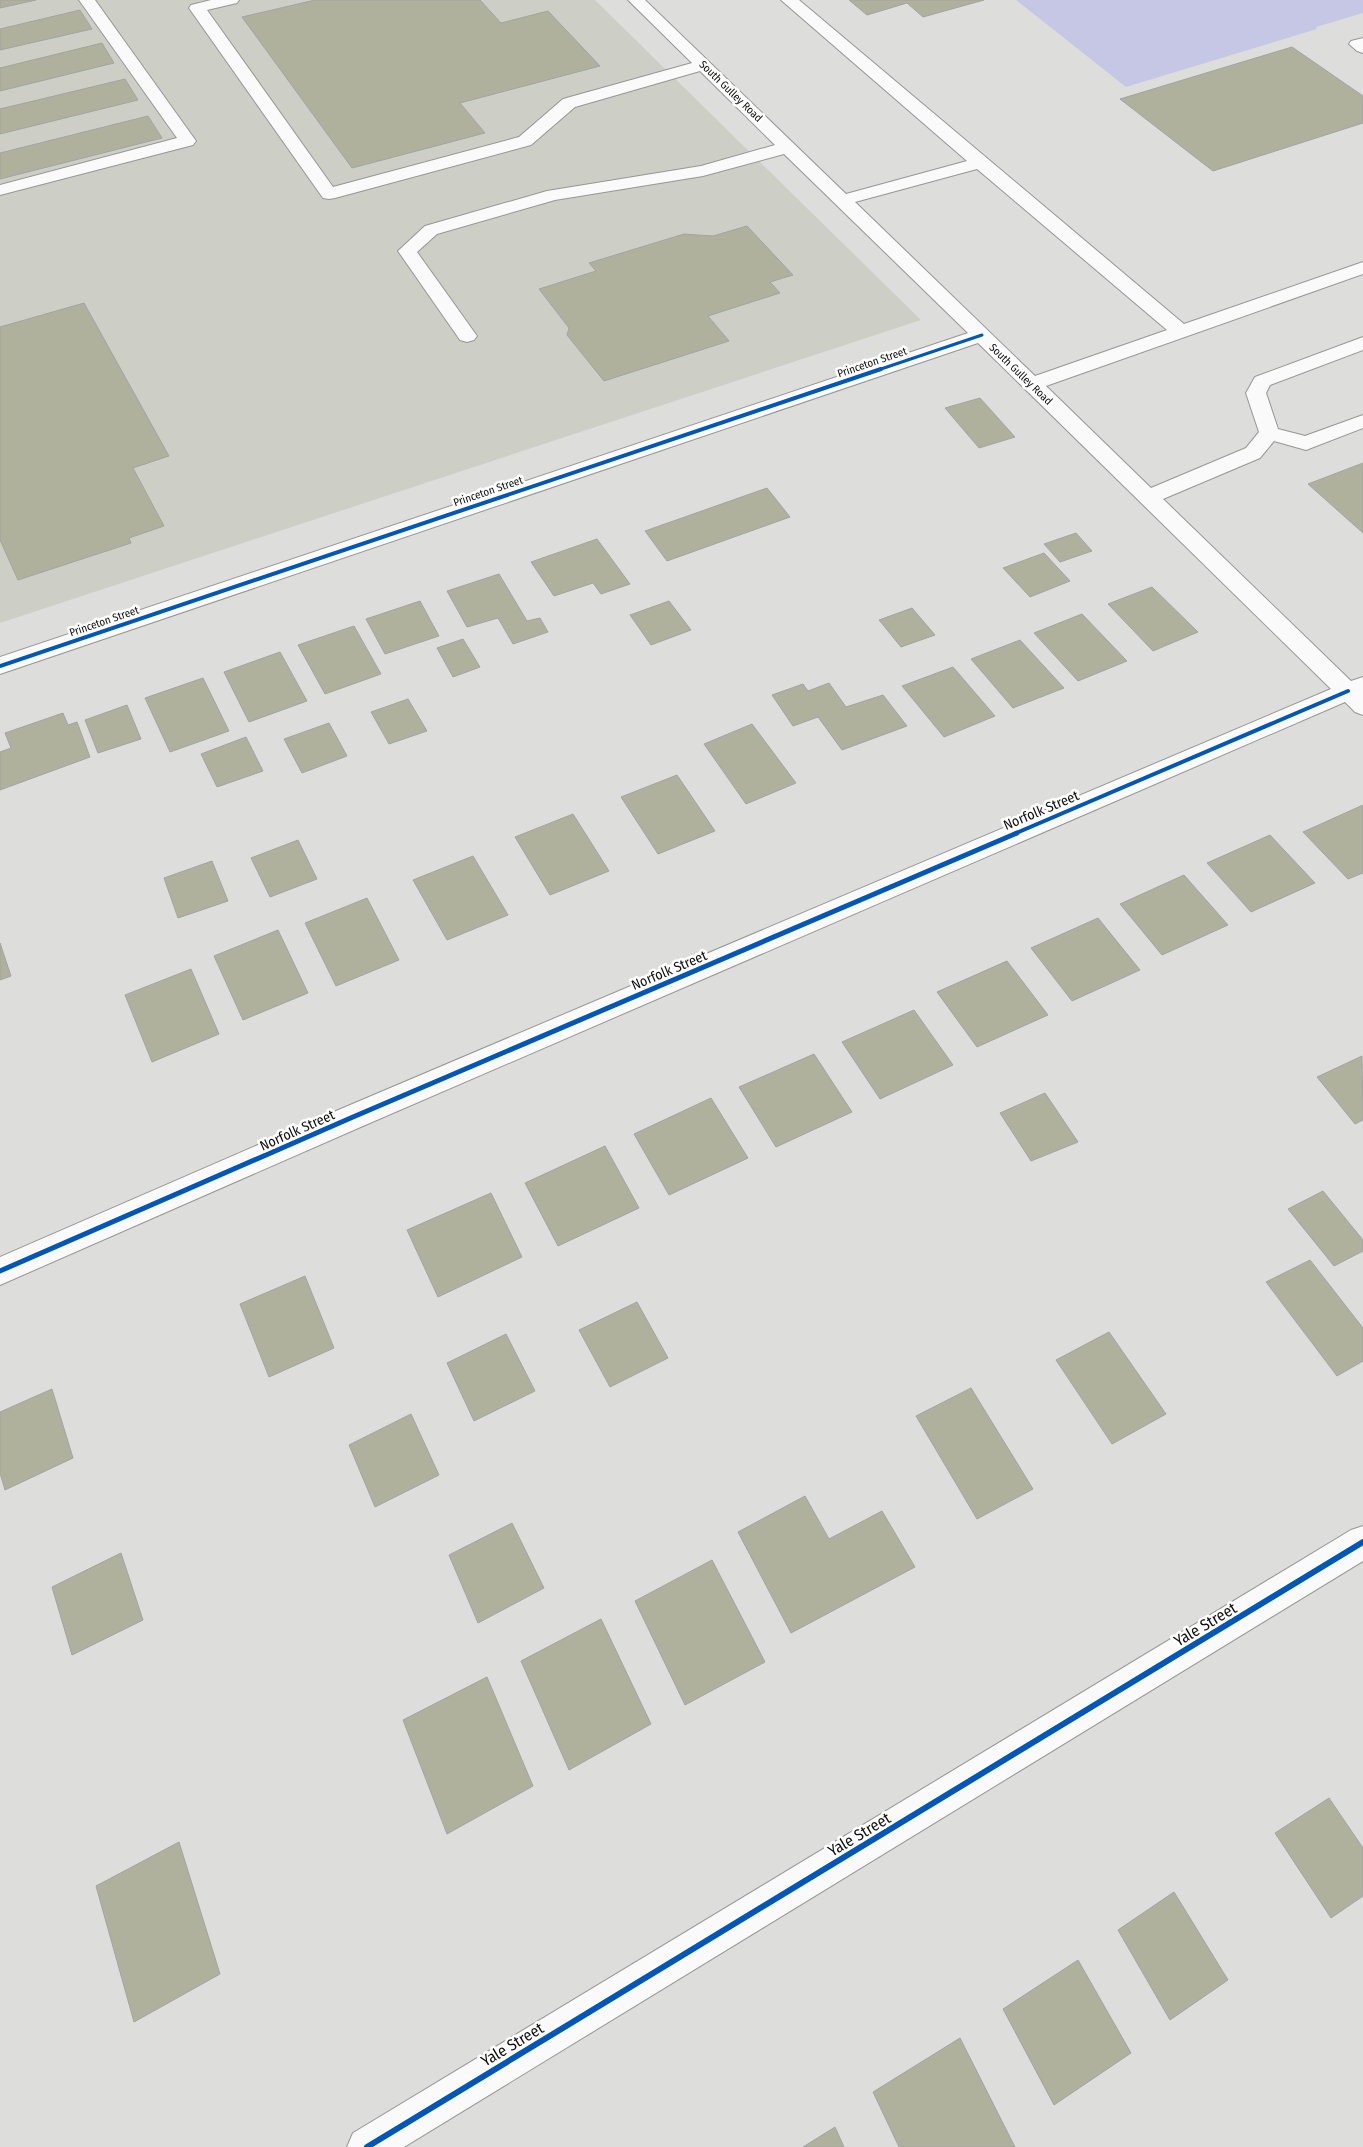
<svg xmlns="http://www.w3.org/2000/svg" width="1363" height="2147" font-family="'Fira Sans Condensed',sans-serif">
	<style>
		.built { fill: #cdcfc7 }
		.green { fill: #c5c7e5 }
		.building { fill: #afb19d; stroke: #a3a4a1 }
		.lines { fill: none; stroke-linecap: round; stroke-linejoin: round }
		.minor-casing { stroke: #969694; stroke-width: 2 }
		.minor { fill: #fafafa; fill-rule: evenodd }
		.cycleway-far3-casing { stroke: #fff; stroke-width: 5 }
		.cycleway-far2-casing { stroke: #fff; stroke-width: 6 }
		.cycleway-far1-casing { stroke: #fff; stroke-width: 8 }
		.cycleway-casing { stroke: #fff; stroke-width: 9 }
		.cycleway-far3 { stroke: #0057b8; stroke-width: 3 }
		.cycleway-far2 { stroke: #0057b8; stroke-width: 4 }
		.cycleway-far1 { stroke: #0057b8; stroke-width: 5 }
		.cycleway { stroke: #0057b8; stroke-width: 6 }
		.labels { text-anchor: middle; stroke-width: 5; stroke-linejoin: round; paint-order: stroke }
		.far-street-label { font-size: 11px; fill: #0f100e; stroke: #fff }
		.street-label { font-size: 14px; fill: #0f100e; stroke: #fff }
		.near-street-label { font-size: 16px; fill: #0f100e; stroke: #fff }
	</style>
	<rect width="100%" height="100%" fill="#dddedb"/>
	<path class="built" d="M0 0H595L921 320 0 623Z"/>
	<path class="green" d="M1016 0H1363V13L1316 27 1317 29 1126 87Z"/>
	<path class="building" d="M0 0H36L0 8Z
		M315 0H480L501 23 548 11 600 66 460 103 485 133 352 168 242 17Z
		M849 0H984L923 17 907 3 867 15Z
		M80 10 92 29 0 50V29Z
		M102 43 114 63 0 91V68Z
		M1292 47 1363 96V123L1213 171 1120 99Z
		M125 79 138 100 0 134V109Z
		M148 116 162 138 0 179V153Z
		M747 226 793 275 770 282 780 293 708 316 729 341 604 381 567 335 569 328 539 289 596 271 589 263 684 234 713 236Z
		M84 303 169 456 133 468 164 526 129 538 131 543 18 580 0 540V327Z
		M980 398 1015 437 979 448 945 408Z
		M1363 463V533L1308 484Z
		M767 488 790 517 667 561 645 531Z
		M1076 533 1092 551 1060 562 1044 544Z
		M597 539 630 584 601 594 593 583 554 596 531 562Z
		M1044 553 1070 581 1030 597 1003 568Z
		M499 574 527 621 540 618 548 632 513 644 498 618 467 627 447 591Z
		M1152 587 1198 632 1153 651 1108 604Z
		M420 601 439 636 385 654 366 619Z
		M669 601 691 630 651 645 630 615Z
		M912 608 935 635 901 647 879 620Z
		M1082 614 1127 661 1078 681 1034 633Z
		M354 626 381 674 325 694 298 645Z
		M463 639 480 667 453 677 437 648Z
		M1020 640 1064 688 1013 708 971 659Z
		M280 652 307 701 249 722 224 672Z
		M953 667 995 716 944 737 902 686Z
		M203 678 229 731 170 752 145 698Z
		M829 683 846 707 883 695 907 726 842 750 818 717 793 726 772 695 803 684 808 691Z
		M408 699 427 731 389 744 371 712Z
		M127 705 141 739 98 753 85 720Z
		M63 713 68 725 77 722 90 757 0 790V752L11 748 5 733Z
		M329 723 347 756 302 773 284 739Z
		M752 724 796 783 746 804 704 744Z
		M246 737 263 771 217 787 201 754Z
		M677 775 715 831 658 854 621 797Z
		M1363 805V873L1348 879 1303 832Z
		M573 814 609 871 550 895 515 837Z
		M1270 835 1315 883 1251 912 1207 863Z
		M298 840 317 879 270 897 251 858Z
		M473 856 508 915 447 940 413 880Z
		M212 861 228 901 178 918 164 878Z
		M1184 875 1228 925 1162 955 1120 904Z
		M367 898 399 960 336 986 305 923Z
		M1098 918 1140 970 1072 1001 1031 948Z
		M278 930 308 993 243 1020 214 956Z
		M0 943 11 976 0 980Z
		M1007 961 1048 1015 977 1047 937 992Z
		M191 969 219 1034 152 1062 125 995Z
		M914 1010 953 1065 880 1099 842 1042Z
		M814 1054 852 1112 776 1147 739 1087Z
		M1362 1056 1363 1120 1355 1124 1317 1077Z
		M1045 1093 1078 1142 1031 1161 1000 1113Z
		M711 1098 748 1158 669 1195 634 1134Z
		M605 1146 639 1208 558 1246 525 1183Z
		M1323 1191 1363 1240V1251L1334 1266 1288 1209Z
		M491 1193 522 1257 438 1297 407 1230Z
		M1310 1260 1363 1328V1361L1337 1376 1266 1282Z
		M305 1276 334 1348 269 1377 240 1304Z
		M637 1302 668 1358 610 1387 579 1330Z
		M1109 1332 1166 1414 1112 1444 1056 1360Z
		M506 1334 535 1391 474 1421 447 1363Z
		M971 1388 1033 1489 977 1519 916 1416Z
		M52 1389 73 1458 5 1490 0 1473V1412Z
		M411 1414 439 1475 375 1507 349 1445Z
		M805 1496 829 1539 882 1511 915 1567 791 1633 738 1532Z
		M512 1523 544 1588 478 1623 449 1555Z
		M121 1553 143 1620 72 1655 52 1587Z
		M712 1560 765 1662 685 1705 635 1601Z
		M601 1619 651 1724 569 1770 521 1661Z
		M487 1677 533 1786 447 1834 403 1720Z
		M1329 1798 1363 1848V1896L1331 1918 1275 1833Z
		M179 1842 220 1974 134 2022 96 1886Z
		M1174 1892 1228 1980 1170 2020 1118 1930Z
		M1078 1960 1131 2053 1054 2105 1003 2009Z
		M960 2038 1015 2147H899L873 2092Z
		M835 2127 844 2147H803Z"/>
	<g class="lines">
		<defs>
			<path id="minor" d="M79 0H95L196 141 193 145 0 195V185L177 138Z
				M211 0H239L237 3 207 10 333 187 519 137 563 99 692 63 628 0H645L846 194 967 161 781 0H799L1184 324 1363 262V274L1046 386 1151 488 1246 448 1259 432 1246 393 1255 377 1363 337V350L1270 385 1266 393 1278 429 1305 436 1363 415V428L1306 450 1274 441 1260 458 1163 499 1351 681 1363 677V715L1355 712 1345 702 363 1126 0 1285V1257L343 1108 1331 689 978 343 0 674V657L968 333 784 154 703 176 555 200 437 234 417 252 477 336 474 340 467 342 460 340 398 251 425 226 547 191 701 166 775 145 700 71 575 107 531 145 335 198 329 199 323 198 189 8 191 5ZM977 169 1167 330 1035 376 855 202Z
				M1363 38V53L1357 51 1349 44 1351 41Z
				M1363 1526V1561L404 2147H347L353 2133 1351 1530Z"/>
		</defs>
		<use href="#minor" class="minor-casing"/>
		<use href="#minor" class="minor"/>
		<defs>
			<path id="cycleway-far3" d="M878 370 982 335"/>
			<path id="cycleway-far2" d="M0 666 881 369
				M1014 834 1348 691"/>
			<path id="cycleway-far1" d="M0 1271 353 1117 1017 833"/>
			<path id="cycleway" d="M367 2147 1363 1542"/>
		</defs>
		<use href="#cycleway-far3" class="cycleway-far3-casing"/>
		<use href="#cycleway-far2" class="cycleway-far2-casing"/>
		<use href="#cycleway-far1" class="cycleway-far1-casing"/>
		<use href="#cycleway" class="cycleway-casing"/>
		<use href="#cycleway-far3" class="cycleway-far3"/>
		<use href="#cycleway-far2" class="cycleway-far2"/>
		<use href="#cycleway-far1" class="cycleway-far1"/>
		<use href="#cycleway" class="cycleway"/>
	</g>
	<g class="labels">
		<g class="far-street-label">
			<text transform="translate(731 91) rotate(44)" y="4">South Gulley Road</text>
			<text transform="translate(872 362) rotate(-19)" y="4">Princeton Street</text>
			<text transform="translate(1021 374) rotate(44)" y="4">South Gulley Road</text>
			<text transform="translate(488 491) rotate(-19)" y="4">Princeton Street</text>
			<text transform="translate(104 621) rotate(-19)" y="4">Princeton Street</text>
		</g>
		<g class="street-label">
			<text transform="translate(1041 810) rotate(-23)" y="5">Norfolk Street</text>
			<text transform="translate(669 970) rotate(-23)" y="5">Norfolk Street</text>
			<text transform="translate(297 1130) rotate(-24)" y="5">Norfolk Street</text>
		</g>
		<g class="near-street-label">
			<text transform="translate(1205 1624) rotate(-31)" y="6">Yale Street</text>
			<text transform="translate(859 1834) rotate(-31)" y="6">Yale Street</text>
			<text transform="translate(512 2044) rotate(-31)" y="6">Yale Street</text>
		</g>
	</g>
</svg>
